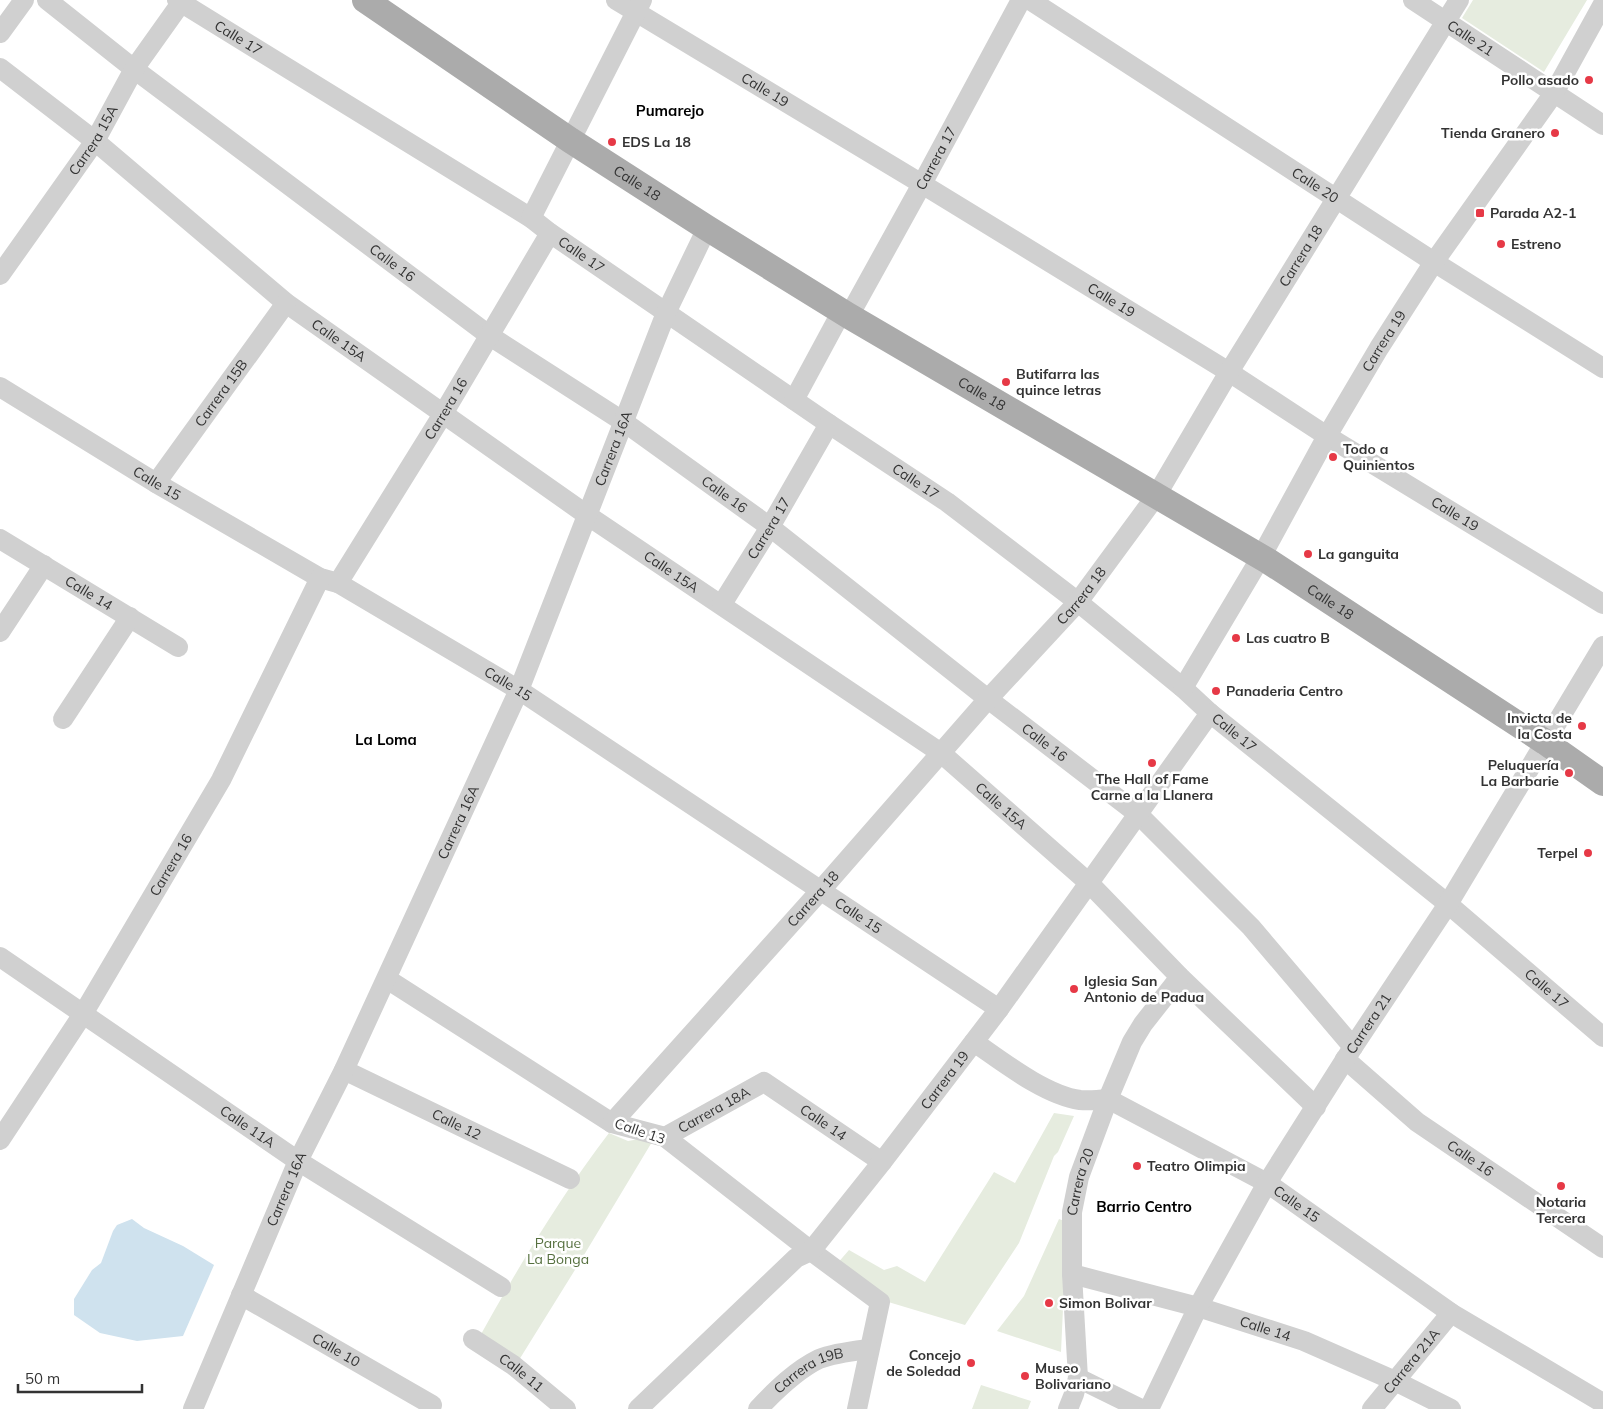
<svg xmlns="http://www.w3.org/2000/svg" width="1603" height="1409" font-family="Mulish,sans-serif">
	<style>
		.green { fill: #e6ecdf }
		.water { fill: #cfe2ee }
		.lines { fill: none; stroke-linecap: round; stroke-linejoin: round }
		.minor { stroke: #d0d0d0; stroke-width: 20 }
		.major { stroke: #ababab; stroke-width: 26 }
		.poi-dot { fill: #e63946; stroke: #fff; stroke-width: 2 }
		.labels { text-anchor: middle; stroke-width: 5; stroke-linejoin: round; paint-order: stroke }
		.street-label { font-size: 14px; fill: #333; stroke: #fff }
		.poi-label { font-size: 14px; font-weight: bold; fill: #333; stroke: #fff; text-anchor: start }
		.park-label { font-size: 14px; fill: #56703f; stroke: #fff }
		.neighbourhood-label { font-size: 15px; font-weight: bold; fill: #000; stroke: #fff }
	</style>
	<rect width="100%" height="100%" fill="#fff"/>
	<path class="green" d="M1473 0H1587L1544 72 1462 18Z
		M1054 1113 1074 1116 1058 1152 1054 1156 1019 1243 965 1325 885 1301 836 1265 849 1250 884 1270 897 1266 925 1282 994 1172 1015 1183Z
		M609 1133 628 1141 645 1138 652 1142 578 1265 519 1360 480 1336C519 1266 560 1197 609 1133Z
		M1059 1219 1067 1222 1061 1352 997 1331 1024 1296Z
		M981 1385 1031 1401 1028 1409H972Z"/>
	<path class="water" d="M132 1219 144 1228 183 1246 214 1265 183 1336 137 1341 100 1333 74 1315V1299L92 1270 101 1263 113 1231 117 1225Z"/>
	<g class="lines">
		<g class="minor">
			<path id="s1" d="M47 0 134 69 490 336 624 422 770 527 988 699 1138 814 1251 927 1353 1047"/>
			<path id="s2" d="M177 0 531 218 550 233 829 424 947 502 1078 602 1183 688 1210 713 1448 904 1603 1037"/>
			<path id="s3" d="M616 0 922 184 1229 372 1327 436 1603 604"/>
			<path id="s4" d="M1030 0 1434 262 1603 368"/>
			<path id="s5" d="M1413 0 1603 125"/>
			<path d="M0 33 24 0"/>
			<path id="s6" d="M0 68 95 141 286 303 587 515 941 753 1089 883 1180 977 1316 1107"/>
			<path d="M531 218 642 0"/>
			<path id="s7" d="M0 275 95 141 134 69 181 3"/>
			<path id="s8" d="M849 316 922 184 1021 0"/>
			<path id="s9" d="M0 387 156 483 320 578 338 583 519 690 999 1009"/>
			<path d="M794 400 842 311"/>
			<path id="s10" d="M156 483 286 303"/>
			<path id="s11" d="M0 539 178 647"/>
			<path id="s12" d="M338 583 443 414 550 233"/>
			<path id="s13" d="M722 604 770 527 829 424"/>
			<path d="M0 632 44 565"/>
			<path id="s14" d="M1183 688 1261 557 1327 436 1379 348 1434 262 1554 93 1603 4"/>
			<path d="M63 719 130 617"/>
			<path id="s15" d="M0 957 298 1161 501 1287"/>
			<path d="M387 979 612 1123 665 1137 811 1251 880 1302 857 1409"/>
			<path id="s16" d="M974 1042C1003 1062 1045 1095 1080 1100 1089 1101 1099 1100 1108 1099L1267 1183 1451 1313 1603 1403"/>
			<path id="s17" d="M1345 1059 1417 1122 1603 1248"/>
			<path id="s18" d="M344 1070 570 1179"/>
			<path id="s19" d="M612 1123 821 890 988 699 1078 602 1156 496 1229 372 1459 0"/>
			<path id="s20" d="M665 1137 764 1082 882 1162"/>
			<path id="s21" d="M0 1140 83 1014 221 780 320 578"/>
			<path id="s22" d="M1072 1274 1198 1307 1304 1341 1395 1381 1451 1409"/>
			<path id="s23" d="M241 1295 432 1405"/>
			<path id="s24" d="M473 1339 513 1365 566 1409"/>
			<path d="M1078 1378 1141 1409"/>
			<path id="s25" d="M193 1409 298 1161 344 1070 519 690 666 313 707 228"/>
			<path id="s26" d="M638 1409 796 1258 811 1251 882 1162 999 1009 1210 713"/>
			<path id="s27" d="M758 1409C775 1391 796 1370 819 1359 834 1353 853 1351 869 1349"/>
			<path id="s28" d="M1068 1409 1074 1394 1078 1378 1072 1274V1212L1079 1177 1108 1099 1132 1042 1143 1024 1180 977"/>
			<path id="s29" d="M1149 1409 1198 1307 1267 1183 1353 1047 1448 904 1603 646"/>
			<path id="s30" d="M1372 1409 1451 1313"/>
		</g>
		<path class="major" id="s31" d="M365 0 570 140 707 228 849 316 1268 561 1545 742 1603 783"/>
	</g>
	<g class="poi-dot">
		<circle cx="1589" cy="80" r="5"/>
		<circle cx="1555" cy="133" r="5"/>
		<circle cx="612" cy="142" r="5"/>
		<rect x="1475" y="208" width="10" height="10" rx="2.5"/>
		<circle cx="1501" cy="244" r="5"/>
		<circle cx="1006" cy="382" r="5"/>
		<circle cx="1333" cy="457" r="5"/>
		<circle cx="1308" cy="554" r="5"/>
		<circle cx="1236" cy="638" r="5"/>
		<circle cx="1216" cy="691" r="5"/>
		<circle cx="1582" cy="726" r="5"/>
		<circle cx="1152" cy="763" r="5"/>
		<circle cx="1569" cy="773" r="5"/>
		<circle cx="1588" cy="853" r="5"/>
		<circle cx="1074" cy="989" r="5"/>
		<circle cx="1137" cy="1166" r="5"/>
		<circle cx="1561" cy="1186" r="5"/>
		<circle cx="1049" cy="1303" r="5"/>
		<circle cx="971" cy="1363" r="5"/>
		<circle cx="1025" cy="1376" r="5"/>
	</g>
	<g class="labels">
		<g class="street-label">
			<text dy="5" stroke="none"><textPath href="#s5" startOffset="69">Calle 21</textPath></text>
			<text dy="5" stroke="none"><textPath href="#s2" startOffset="72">Calle 17</textPath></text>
			<text dy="5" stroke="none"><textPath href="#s3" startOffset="174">Calle 19</textPath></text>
			<text dy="5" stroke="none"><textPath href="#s7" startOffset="164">Carrera 15A</textPath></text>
			<text dy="5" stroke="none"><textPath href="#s8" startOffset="180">Carrera 17</textPath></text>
			<text dy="5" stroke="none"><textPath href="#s31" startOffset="328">Calle 18</textPath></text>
			<text dy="5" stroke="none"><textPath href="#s4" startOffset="340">Calle 20</textPath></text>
			<text dy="5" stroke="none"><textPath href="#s2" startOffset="478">Calle 17</textPath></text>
			<text dy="5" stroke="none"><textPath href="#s19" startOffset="1111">Carrera 18</textPath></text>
			<text dy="5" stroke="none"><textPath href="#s1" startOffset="434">Calle 16</textPath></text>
			<text dy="5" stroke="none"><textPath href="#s3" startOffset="579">Calle 19</textPath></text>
			<text dy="5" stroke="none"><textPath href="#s6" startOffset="435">Calle 15A</textPath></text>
			<text dy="5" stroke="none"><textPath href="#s14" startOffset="401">Carrera 19</textPath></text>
			<text dy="5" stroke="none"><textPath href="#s10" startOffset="111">Carrera 15B</textPath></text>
			<text dy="5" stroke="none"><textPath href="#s31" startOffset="732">Calle 18</textPath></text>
			<text dy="5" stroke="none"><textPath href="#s12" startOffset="205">Carrera 16</textPath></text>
			<text dy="5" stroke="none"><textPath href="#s25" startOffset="1049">Carrera 16A</textPath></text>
			<text dy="5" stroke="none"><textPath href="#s2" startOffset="882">Calle 17</textPath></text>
			<text dy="5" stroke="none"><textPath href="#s9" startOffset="184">Calle 15</textPath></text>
			<text dy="5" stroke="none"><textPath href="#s1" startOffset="839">Calle 16</textPath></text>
			<text dy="5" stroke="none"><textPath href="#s3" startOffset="984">Calle 19</textPath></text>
			<text dy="5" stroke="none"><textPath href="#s13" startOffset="89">Carrera 17</textPath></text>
			<text dy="5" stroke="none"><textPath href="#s6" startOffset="840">Calle 15A</textPath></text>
			<text dy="5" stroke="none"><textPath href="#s11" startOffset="104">Calle 14</textPath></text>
			<text dy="5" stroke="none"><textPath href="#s19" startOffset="706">Carrera 18</textPath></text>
			<text dy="5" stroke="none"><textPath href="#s31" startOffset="1138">Calle 18</textPath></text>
			<text dy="5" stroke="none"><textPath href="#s9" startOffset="589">Calle 15</textPath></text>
			<text dy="5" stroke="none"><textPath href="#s2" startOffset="1288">Calle 17</textPath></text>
			<text dy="5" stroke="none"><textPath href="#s1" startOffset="1244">Calle 16</textPath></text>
			<text dy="5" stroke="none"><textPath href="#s6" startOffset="1245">Calle 15A</textPath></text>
			<text dy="5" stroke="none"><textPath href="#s25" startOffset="644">Carrera 16A</textPath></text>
			<text dy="5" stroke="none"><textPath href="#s21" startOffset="324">Carrera 16</textPath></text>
			<text dy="5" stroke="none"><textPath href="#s19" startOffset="301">Carrera 18</textPath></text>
			<text dy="5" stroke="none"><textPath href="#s9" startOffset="1009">Calle 15</textPath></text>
			<text dy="5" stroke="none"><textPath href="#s2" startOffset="1692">Calle 17</textPath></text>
			<text dy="5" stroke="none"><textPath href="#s29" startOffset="444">Carrera 21</textPath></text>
			<text dy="5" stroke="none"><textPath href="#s26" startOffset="452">Carrera 19</textPath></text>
			<text dy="5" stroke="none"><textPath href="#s20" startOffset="56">Carrera 18A</textPath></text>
			<text dy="5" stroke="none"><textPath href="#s20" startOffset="185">Calle 14</textPath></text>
			<text dy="5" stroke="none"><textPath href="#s18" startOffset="125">Calle 12</textPath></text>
			<text dy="5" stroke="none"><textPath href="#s15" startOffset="300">Calle 11A</textPath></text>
			<text transform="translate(640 1131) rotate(19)" y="5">Calle 13</text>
			<text dy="5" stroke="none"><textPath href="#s17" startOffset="160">Calle 16</textPath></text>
			<text dy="5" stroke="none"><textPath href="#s28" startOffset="230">Carrera 20</textPath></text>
			<text dy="5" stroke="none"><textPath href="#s25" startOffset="239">Carrera 16A</textPath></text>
			<text dy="5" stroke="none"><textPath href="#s16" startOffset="366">Calle 15</textPath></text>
			<text dy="5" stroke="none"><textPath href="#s22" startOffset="201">Calle 14</textPath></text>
			<text dy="5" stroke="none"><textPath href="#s23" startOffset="110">Calle 10</textPath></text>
			<text dy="5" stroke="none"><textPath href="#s30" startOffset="62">Carrera 21A</textPath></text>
			<text dy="5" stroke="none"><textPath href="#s24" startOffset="59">Calle 11</textPath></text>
			<text dy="5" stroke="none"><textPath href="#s27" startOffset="65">Carrera 19B</textPath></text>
		</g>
		<g class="poi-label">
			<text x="1579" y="85" text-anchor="end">Pollo asado</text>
			<text x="1545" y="138" text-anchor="end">Tienda Granero</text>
			<text x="622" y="147">EDS La 18</text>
			<text x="1490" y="218">Parada A2-1</text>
			<text x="1511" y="249">Estreno</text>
			<text x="1016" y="379">Butifarra las<tspan x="1016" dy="16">quince letras</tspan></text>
			<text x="1343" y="454">Todo a<tspan x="1343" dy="16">Quinientos</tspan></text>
			<text x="1318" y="559">La ganguita</text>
			<text x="1246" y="643">Las cuatro B</text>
			<text x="1226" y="696">Panaderia Centro</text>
			<text x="1572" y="723" text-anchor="end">Invicta de<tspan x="1572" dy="16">la Costa</tspan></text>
			<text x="1559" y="770" text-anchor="end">Peluquería<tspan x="1559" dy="16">La Barbarie</tspan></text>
			<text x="1152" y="784" text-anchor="middle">The Hall of Fame<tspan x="1152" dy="16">Carne a la Llanera</tspan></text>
			<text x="1578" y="858" text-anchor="end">Terpel</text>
			<text x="1084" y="986">Iglesia San<tspan x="1084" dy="16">Antonio de Padua</tspan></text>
			<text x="1147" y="1171">Teatro Olimpia</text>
			<text x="1561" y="1207" text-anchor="middle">Notaria<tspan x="1561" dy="16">Tercera</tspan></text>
			<text x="1059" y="1308">Simon Bolivar</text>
			<text x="961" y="1360" text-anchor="end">Concejo<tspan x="961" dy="16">de Soledad</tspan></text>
			<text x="1035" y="1373">Museo<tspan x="1035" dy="16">Bolivariano</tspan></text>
		</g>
		<g class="park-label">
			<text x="558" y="1248">Parque<tspan x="558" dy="16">La Bonga</tspan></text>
		</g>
		<g class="neighbourhood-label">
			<text x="670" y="116">Pumarejo</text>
			<text x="386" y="745">La Loma</text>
			<text x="1144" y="1212">Barrio Centro</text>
		</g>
	</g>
	<path d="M18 1384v8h124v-8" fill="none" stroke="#333333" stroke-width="2.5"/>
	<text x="25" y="1384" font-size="15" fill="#333333" stroke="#ffffff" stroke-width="4" paint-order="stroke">50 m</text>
</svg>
